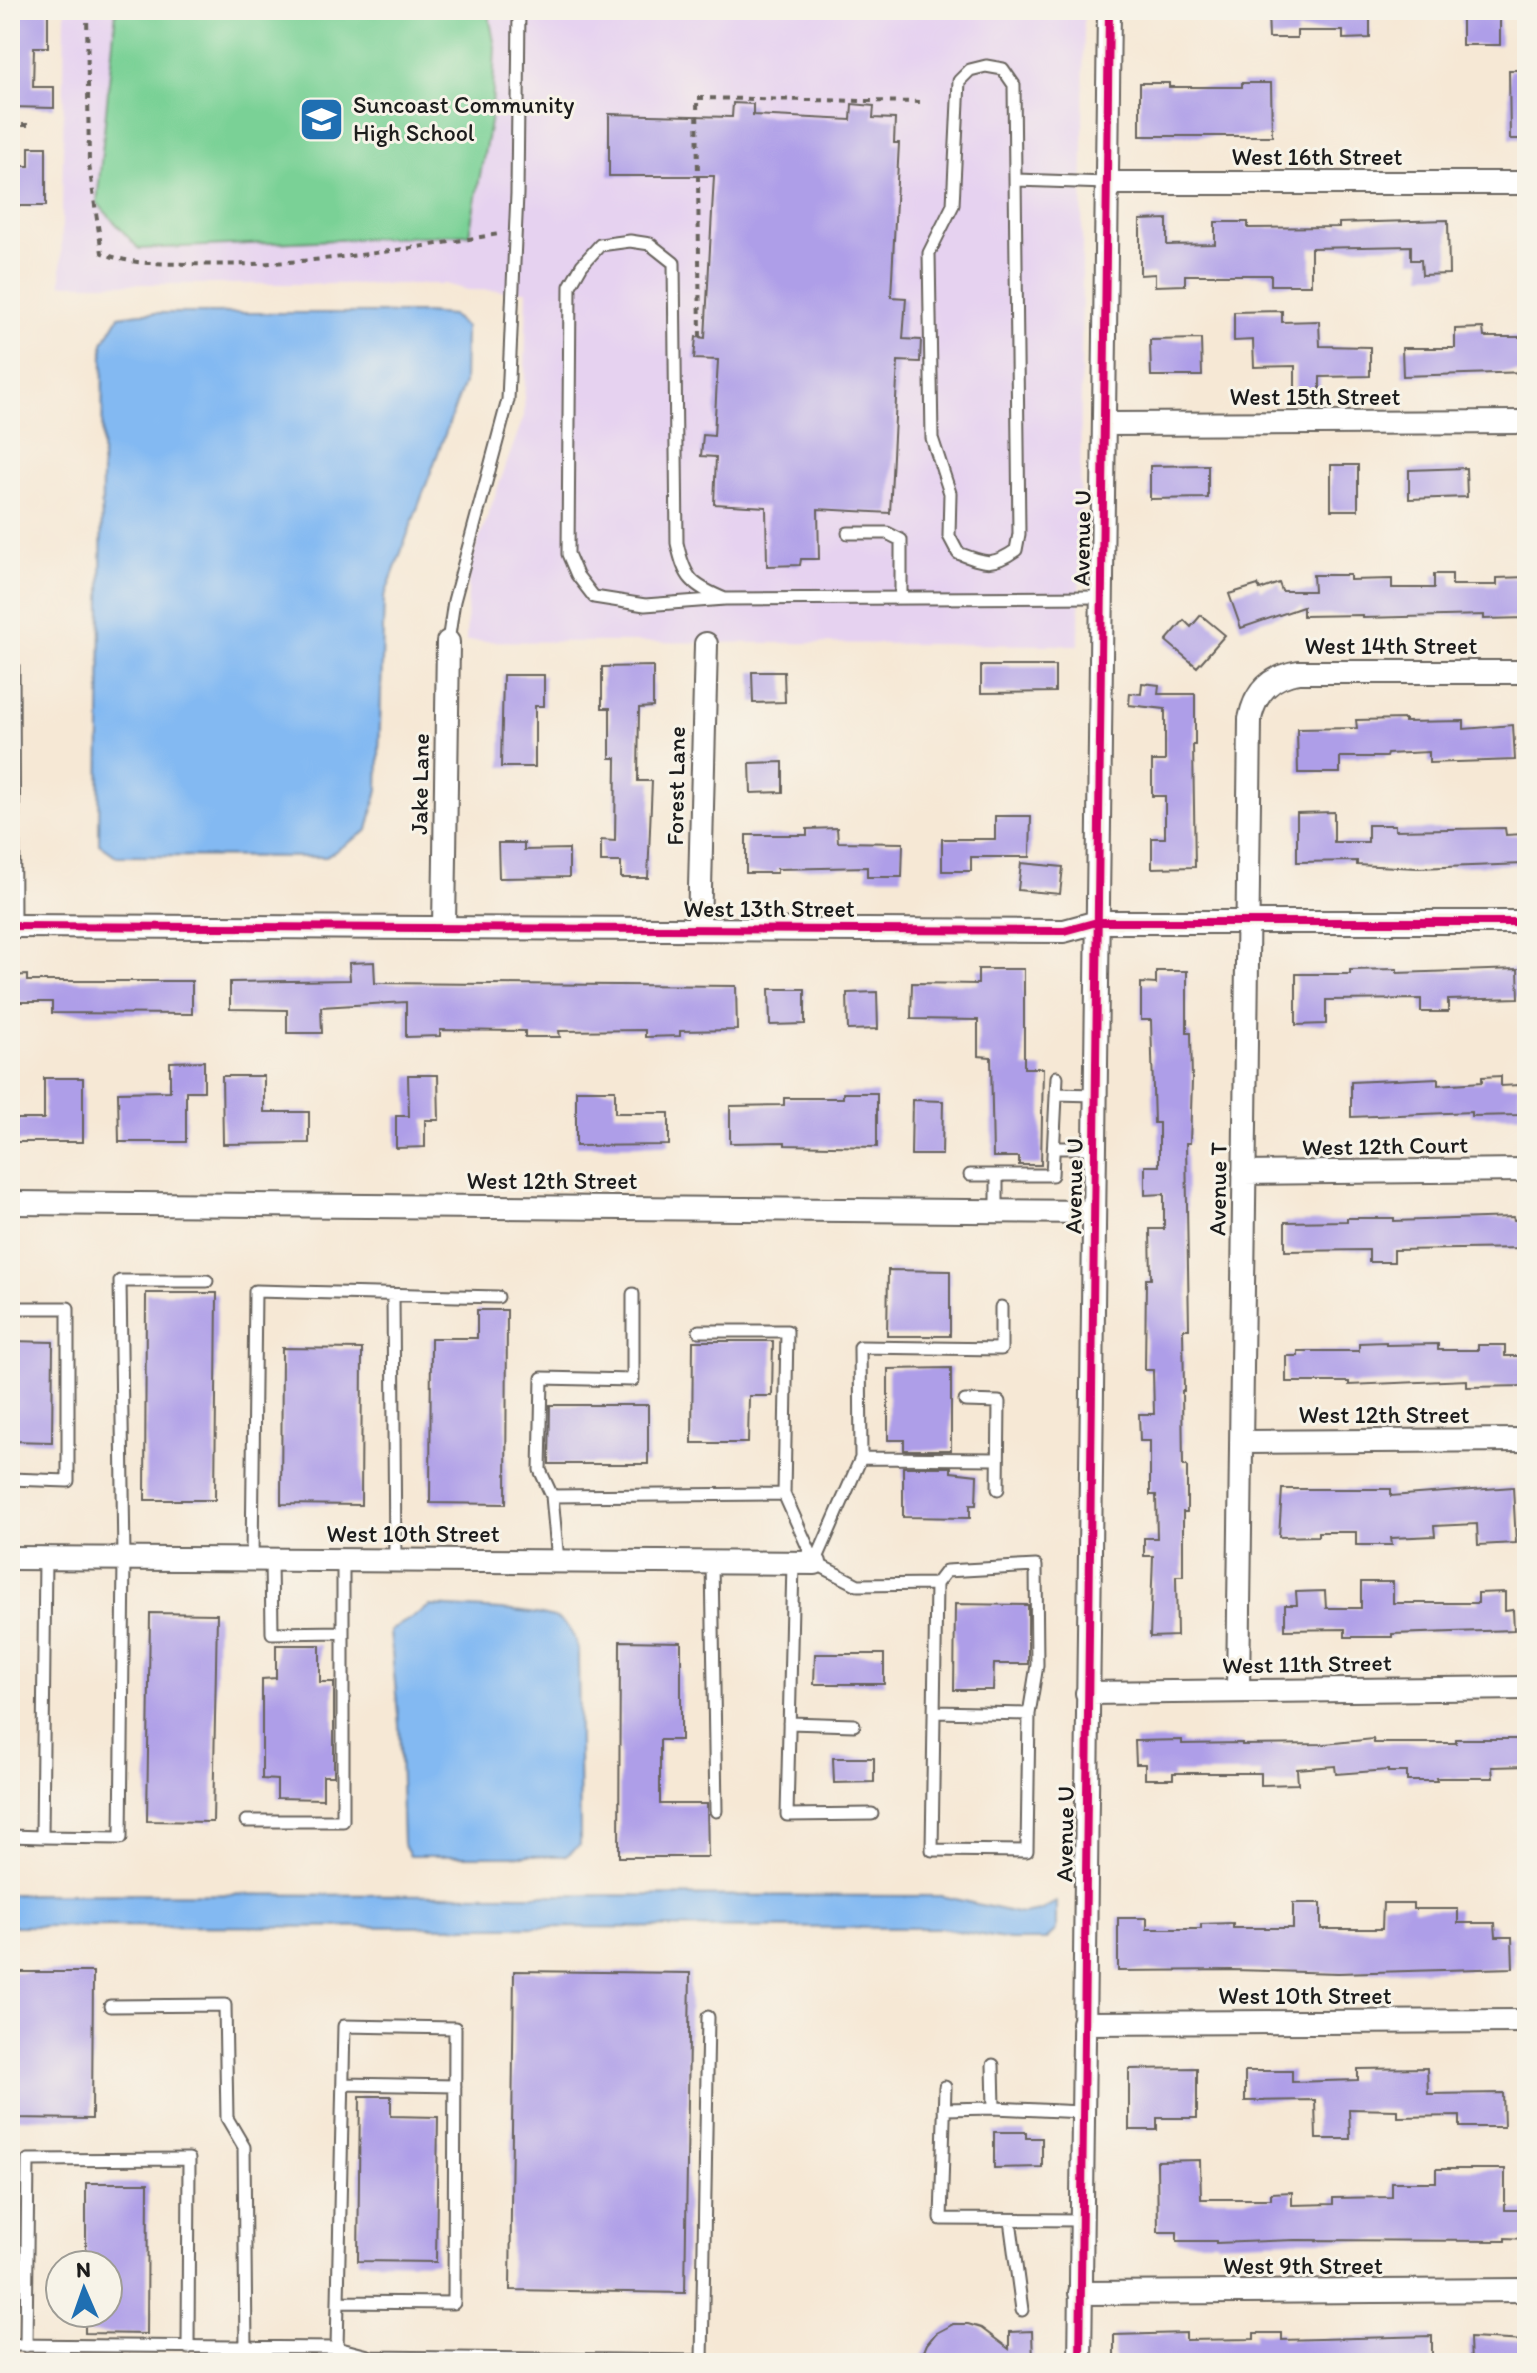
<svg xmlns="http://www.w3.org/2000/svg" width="1537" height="2373" font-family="Itim,sans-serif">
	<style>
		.built { fill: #e6d2f0 }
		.green { fill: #7ad196; stroke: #4b7659; stroke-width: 2 }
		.water { fill: #83b9f2; stroke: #506a87; stroke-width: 2 }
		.building { fill: #ae9ee8 }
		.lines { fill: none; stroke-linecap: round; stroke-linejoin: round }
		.lane-casing { stroke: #68635d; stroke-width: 15 }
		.street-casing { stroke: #68635d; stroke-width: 26 }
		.path { stroke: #68635d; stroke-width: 4; stroke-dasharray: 6 6; stroke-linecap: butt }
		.lane { stroke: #fff; stroke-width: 11 }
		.street { stroke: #fff; stroke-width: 22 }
		.cycleway-casing { stroke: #f7f3e8; stroke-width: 13 }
		.cycleway { stroke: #d6006c; stroke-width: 8 }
		.labels { text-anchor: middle; stroke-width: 6; stroke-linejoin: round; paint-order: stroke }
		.poi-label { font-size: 24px; fill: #1c1c1c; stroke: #f7f3e8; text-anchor: start }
		.street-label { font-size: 24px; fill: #1c1c1c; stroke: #f7f3e8 }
	</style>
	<rect width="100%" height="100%" fill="#f7f3e8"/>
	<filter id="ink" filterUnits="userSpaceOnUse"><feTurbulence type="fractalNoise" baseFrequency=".0125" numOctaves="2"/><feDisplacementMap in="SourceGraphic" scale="16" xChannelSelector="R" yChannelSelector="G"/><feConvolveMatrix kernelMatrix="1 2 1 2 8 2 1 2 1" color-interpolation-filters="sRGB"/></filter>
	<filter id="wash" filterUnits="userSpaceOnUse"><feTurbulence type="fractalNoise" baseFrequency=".006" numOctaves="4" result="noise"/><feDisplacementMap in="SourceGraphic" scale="32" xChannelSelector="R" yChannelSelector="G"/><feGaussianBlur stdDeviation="1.8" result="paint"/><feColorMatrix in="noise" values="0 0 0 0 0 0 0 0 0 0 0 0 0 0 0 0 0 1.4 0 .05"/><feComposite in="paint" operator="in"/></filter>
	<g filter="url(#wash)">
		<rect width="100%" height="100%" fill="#f6e8d5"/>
		<path class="built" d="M65 10H1084L1079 645 466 641 469 567 524 416 527 291 468 290 445 284H61Z"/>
		<path class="green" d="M116 10H488L495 47 492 112 469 234 139 249 97 203Z"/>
		<path class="water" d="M140 313H425L451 315 465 327 464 383 384 598 378 789 368 830 326 857 116 856 99 844 103 343 119 316Z
			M430 1606C456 1608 544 1609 562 1622 571 1628 575 1639 578 1649L580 1845 566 1856H410L403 1844 399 1725 390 1631Z
			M10 1894 941 1896 1021 1914 1040 1911 1056 1902V1930L1045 1940H1010L940 1928 10 1926Z"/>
		<g id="blocks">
			<path class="building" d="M10 10H48V47H34L33 87H54V108L10 107Z
				M1268 10H1370V38L1343 39V31H1297V38H1269Z
				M1462 10H1500V45H1462Z
				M1509 70H1527V139H1510Z
				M1140 83H1169V87H1242V83H1271L1272 136H1140Z
				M733 103 753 104V115L851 120 852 104 874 106 873 118 895 119 894 143H899L891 297 906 298 903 339 921 340 920 362 898 361 890 513 818 509 819 559H801L800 565 767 566 766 507 714 504 716 457 701 456 703 435 714 436 718 360 694 359 696 337 705 338 714 176H609V114L732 117Z
				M29 147H46V206H10V166H29Z
				M1167 219V245L1215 244V222H1248V228L1339 227V223L1448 220 1449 274 1422 275 1421 260H1411V246L1311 248V285H1271V275H1185V285L1155 286V274L1140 275V220Z
				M1282 311V322L1319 321 1320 346 1370 347V376L1320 377V391H1295V366L1254 367 1253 340 1234 341V312Z
				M1483 328 1484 337H1527V372L1403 376 1402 348H1455V329Z
				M1201 339 1202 376H1151L1150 340Z
				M1208 465V498L1150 499V466Z
				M1331 465H1358V510H1331Z
				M1466 468 1467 497 1409 499V470Z
				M1434 574H1452V585H1497V578L1527 577V618L1484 619V615L1363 618V615L1303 616V607L1241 628 1229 594 1258 585 1260 590 1279 583 1282 591H1314L1313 575H1350V580L1392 579V588H1434Z
				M1201 615 1225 635 1197 667 1166 641 1184 620 1191 627Z
				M653 666V707L639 708 638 781H652L648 878H621V862H601V840L615 841 616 758H610V708H602V667Z
				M981 666H1055V692L981 693Z
				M752 672H784L785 702 753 703Z
				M503 675H544V706H535V767H501Z
				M1142 683 1159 685 1158 694H1195V745H1193L1195 867 1152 868V838H1165V796H1152V761H1165V709L1129 705 1130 693 1141 694Z
				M1405 719V722L1464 721V729L1513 725 1515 760 1429 763V752L1387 754 1386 757H1340V773H1298L1297 729 1357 728 1356 720Z
				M783 762V792L751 793 750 763Z
				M1334 812V842H1368V825H1395V830L1505 828 1506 835 1524 834V864L1418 868 1357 865V861L1297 862V813Z
				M995 816H1031L1030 857H971V871H942V839H995Z
				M837 828 838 842 903 843 902 877H867V867L777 869V873H746V835H807V829Z
				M498 843H524V850L569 849V877L499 878Z
				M1021 863 1063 867 1060 894 1018 890Z
				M374 962 375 983 736 986 737 1030 680 1031V1036L645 1037V1030L559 1031 560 1037H525V1031L440 1030V1036L406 1037V1002L321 1007 322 1033H287V1010L230 1009V982L350 980 349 963Z
				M978 969H1024V1068H1043L1041 1165H1019V1157H993L991 1057 978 1056V1020L911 1019 912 983 978 984Z
				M1397 969V973L1518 969 1519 998 1448 1000V1012H1421V999L1326 1000V1024L1296 1025V974H1350V970Z
				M1156 971H1187V1032H1191L1192 1081 1190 1143H1186L1189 1329H1183L1184 1391H1182L1183 1466H1187V1512H1183V1576H1176L1177 1636 1150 1637 1153 1556H1144V1538H1157L1156 1495H1150V1441H1140L1139 1414H1154L1153 1370H1145L1146 1279H1151L1150 1229H1164V1194L1145 1195V1166H1159V1123H1154L1151 1020H1141V983L1156 984Z
				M27 975V981H192V1014L52 1013V1002H10V976Z
				M769 989H805V1024L770 1025Z
				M877 992 878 1029 848 1030 847 993Z
				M204 1061V1091H186V1142H119L118 1092 170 1091V1062Z
				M408 1075H438L439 1120H425V1147L396 1148V1116H409Z
				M222 1076H264V1112H309V1143L223 1144Z
				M1501 1076V1086L1519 1085 1520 1115 1471 1116V1112L1351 1117V1082L1438 1078V1085L1482 1082V1077Z
				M44 1078H83V1142H10V1119H44Z
				M576 1090H615V1113H669V1145L576 1146Z
				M843 1093H877V1147L785 1145V1142L730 1143V1106L784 1105V1098H843Z
				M912 1100 943 1101 942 1155H911Z
				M1513 1217 1514 1220H1527V1248L1394 1250V1262H1369V1250L1285 1251V1222L1347 1221V1218H1394V1221Z
				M888 1270 950 1271V1336H887Z
				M146 1293H217L215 1500H145Z
				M477 1310H507L506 1504 430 1503 431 1338H477Z
				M10 1341 53 1342 52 1442 10 1441Z
				M693 1341H773L772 1396H749L748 1443H692Z
				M1386 1342V1345L1438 1344V1350H1478V1345H1505V1356H1527V1386L1467 1387V1380L1349 1385V1382H1286V1356H1298V1351H1359V1343Z
				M282 1348 362 1349 361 1505 281 1504Z
				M951 1368V1450H904V1440H888V1369Z
				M550 1405H648V1464H549Z
				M903 1467H951V1472L977 1475 976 1505H970V1518L903 1517Z
				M1513 1487 1516 1543 1478 1545 1477 1524 1434 1526 1435 1536 1391 1538 1392 1545H1356V1532H1318V1536L1279 1537 1282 1489H1391V1496Z
				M1361 1582H1393V1603H1478V1593L1505 1592V1611L1513 1610 1514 1630 1392 1634V1637H1345V1629L1285 1630V1605H1297L1296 1592 1325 1591 1326 1608H1361Z
				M955 1604 1028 1605V1664H994L993 1690H954Z
				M150 1613 217 1614 213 1822 147 1821Z
				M620 1641 681 1642V1740H660V1804H707L708 1857H619Z
				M276 1645H320V1682H334V1776H323V1799L277 1798V1780L262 1779V1679L276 1678Z
				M815 1654H884V1684H814Z
				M1373 1739 1374 1743H1456V1739H1527V1766L1492 1767 1493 1778H1436L1437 1781H1407V1772H1388V1770L1336 1774 1335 1766 1297 1769 1298 1784 1261 1785V1773H1173V1779H1145V1764H1136L1135 1741 1182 1740V1744L1242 1743V1745L1325 1744Z
				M833 1758H874V1782L834 1783Z
				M1293 1903H1321V1929H1382L1383 1903H1413V1909H1458V1923H1495L1496 1937H1512L1513 1968 1338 1973 1233 1970 1118 1971V1918H1147V1929H1201V1924L1233 1923V1928H1293Z
				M514 1971 690 1973 685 2293 510 2290Z
				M10 1972H93L92 2119 10 2118Z
				M1197 2068V2118H1157V2130H1129V2069Z
				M1427 2068 1428 2094 1503 2093 1504 2127H1460V2116L1397 2117V2110L1349 2109 1350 2139H1316L1315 2100 1245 2101V2071H1292V2082L1358 2080V2069Z
				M360 2096H391V2116L438 2117 436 2262 358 2261Z
				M994 2132H1026V2138H1042V2167L994 2168Z
				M1200 2160 1201 2199H1271V2193L1292 2192V2205L1333 2204V2198L1392 2197V2182H1436V2169H1505V2210H1527V2239L1505 2238V2241L1295 2240 1216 2243V2241H1177V2232H1158L1157 2161Z
				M86 2183H148L147 2334 85 2333V2313H108V2265H86Z
				M953 2324H968L981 2328 1009 2349V2332L1032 2331 1033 2363H919L927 2344 936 2333Z
				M1186 2333V2340L1254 2339V2333H1282V2340L1432 2336V2363H1114V2335Z
				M1470 2338 1527 2341V2363H1471Z"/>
		</g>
	</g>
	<g filter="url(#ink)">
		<use href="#blocks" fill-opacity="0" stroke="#68635d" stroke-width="2"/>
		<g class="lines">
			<defs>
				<path id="lane" d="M986 66 1003 69 1014 85 1019 534 1016 550C992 567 984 563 958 553L949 536 950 493 932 438 929 253 953 205 959 81 970 70Z
					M1016 180 1107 183
					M848 533H887L901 540V598
					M725 599C691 585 685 579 677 543L674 263 650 244 630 241 600 245 582 265 570 286 568 554 577 575 594 597 645 605 725 599 1102 597
					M448 642 454 601 508 400 517 194 519 10
					M13 665 14 926
					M1056 1094 1095 1095
					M1054 1148H1095
					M970 1175H1052L1057 1077
					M997 1175V1211
					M393 1295 395 1560
					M10 1308H68V1481L10 1479
					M699 1331H787L784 1494
					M965 1401 999 1402 998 1489
					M861 1458 860 1347 1001 1349V1307
					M552 1496 784 1494 815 1563 858 1585 936 1584 932 1850 1027 1851 1029 1714 1037 1665 1036 1566 946 1571 936 1584
					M45 1558 42 1837 121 1838 124 1558 120 1281H207
					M252 1559 255 1291 498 1297
					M271 1559 272 1633 343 1632
					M558 1561 552 1496 540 1470 542 1378 633 1380V1294
					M712 1562 716 1811
					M793 1563 787 1815 872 1814
					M815 1563 861 1458 998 1459
					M935 1712 1029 1714
					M789 1723 854 1725
					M246 1821H343V1560
					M10 1836 42 1837
					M110 2006 225 2005 227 2118 244 2147 246 2348
					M993 2065 994 2108
					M343 2084 455 2086
					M945 2087 941 2219 1081 2220
					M944 2109 994 2108 1082 2112
					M1010 2220 1022 2310
					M10 2345 337 2348 372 2357 702 2361 708 2017
					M26 2346 28 2160 189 2159 188 2348
					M240 2348V2363
					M337 2348 344 2026 455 2028 454 2303 338 2302"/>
				<path id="street" d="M1107 183H1527
					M1104 424 1527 422
					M10 926 1064 931 1097 922H1527
					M444 927 448 642
					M699 929 706 644
					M1244 1173 1527 1170
					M10 1203 1094 1212
					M1241 1442 1527 1440
					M10 1558 815 1563
					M1238 1691 1250 719C1255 692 1271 676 1299 672H1527
					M1087 1693 1527 1688
					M1083 2023 1527 2021
					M1080 2293 1527 2290
					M1080 2363 1109 10"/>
			</defs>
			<use href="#lane" class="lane-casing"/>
			<use href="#street" class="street-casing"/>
			<path class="path" d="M87 10 89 165 102 253C133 265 154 263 187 264 291 268 396 251 499 234
				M10 125H32
				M10 335H15
				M700 337 697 98 922 102"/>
			<use href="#lane" class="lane"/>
			<use href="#street" class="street"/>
			<defs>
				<path id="cycleway" d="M10 926 1064 931 1097 922H1527
					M1080 2363 1109 10"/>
			</defs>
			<use href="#cycleway" class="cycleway-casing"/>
			<use href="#cycleway" class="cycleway"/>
		</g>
	</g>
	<defs>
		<symbol id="school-square" viewBox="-11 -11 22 22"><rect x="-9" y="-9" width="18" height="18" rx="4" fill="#1f6fb2" stroke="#f7f3e8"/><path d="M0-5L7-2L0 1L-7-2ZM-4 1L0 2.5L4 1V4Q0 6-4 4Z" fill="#fff"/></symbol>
	</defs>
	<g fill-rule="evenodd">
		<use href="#school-square" x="296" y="94" width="51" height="51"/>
	</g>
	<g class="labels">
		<g class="poi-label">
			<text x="353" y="113">Suncoast Community<tspan x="353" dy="28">High School</tspan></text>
		</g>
		<g class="street-label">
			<text x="1317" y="165">West 16th Street</text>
			<text x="1315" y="405">West 15th Street</text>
			<text transform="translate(1082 538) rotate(-89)" y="8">Avenue U</text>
			<text x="1391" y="654">West 14th Street</text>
			<text transform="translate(420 784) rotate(-89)" y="8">Jake Lane</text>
			<text transform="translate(676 786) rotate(-89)" y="8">Forest Lane</text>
			<text x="769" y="917">West 13th Street</text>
			<text transform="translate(1385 1146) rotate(-1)" y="8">West 12th Court</text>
			<text x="552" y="1189">West 12th Street</text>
			<text transform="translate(1074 1186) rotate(-89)" y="8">Avenue U</text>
			<text transform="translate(1218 1189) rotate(-89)" y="8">Avenue T</text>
			<text x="1384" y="1423">West 12th Street</text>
			<text x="413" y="1542">West 10th Street</text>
			<text transform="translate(1307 1664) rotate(-1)" y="8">West 11th Street</text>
			<text transform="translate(1065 1834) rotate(-89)" y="8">Avenue U</text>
			<text x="1305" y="2004">West 10th Street</text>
			<text x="1303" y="2274">West 9th Street</text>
		</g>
	</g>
	<rect width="1537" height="2373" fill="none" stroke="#f7f3e8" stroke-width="40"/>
	<g transform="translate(84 2289) rotate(358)"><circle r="38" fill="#f7f3e8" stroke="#9f9d96" stroke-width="2"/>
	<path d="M0-6L14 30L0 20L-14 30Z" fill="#1f6fb2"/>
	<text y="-12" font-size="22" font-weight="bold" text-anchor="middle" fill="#1c1c1c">N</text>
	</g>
</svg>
